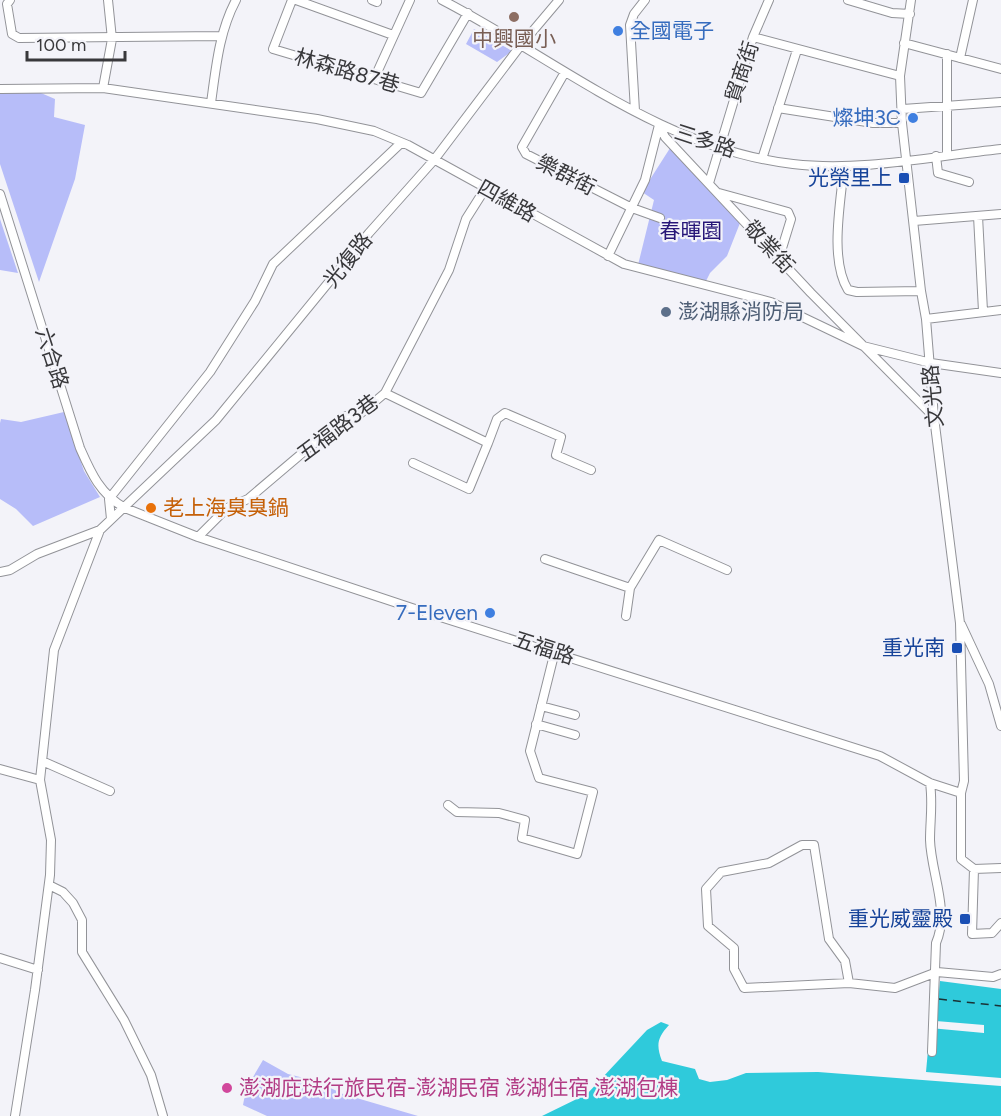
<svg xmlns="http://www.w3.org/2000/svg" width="1001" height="1116" font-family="Figtree,'Noto Sans TC',sans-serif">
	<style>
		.green { fill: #b7bdf9 }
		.water { fill: #2fcadb }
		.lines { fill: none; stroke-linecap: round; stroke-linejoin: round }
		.ferry { stroke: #1a3235; stroke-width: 1.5; stroke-dasharray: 8 6; stroke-linecap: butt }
		.minor-casing { stroke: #929398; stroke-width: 10 }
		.minor { stroke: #fff; stroke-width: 8 }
		.education-dot { fill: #8d6e63; stroke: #f3f3f9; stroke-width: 2 }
		.shop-dot { fill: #3f7fe0; stroke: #f3f3f9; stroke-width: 2 }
		.transit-dot { fill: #1a4fb4; stroke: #f3f3f9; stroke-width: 2 }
		.service-dot { fill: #5c6f8a; stroke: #f3f3f9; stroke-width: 2 }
		.food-dot { fill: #e8710a; stroke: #f3f3f9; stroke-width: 2 }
		.hotel-dot { fill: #d1479c; stroke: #f3f3f9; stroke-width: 2 }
		.labels { text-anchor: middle; stroke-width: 4.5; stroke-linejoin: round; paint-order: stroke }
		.shop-label { font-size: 21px; fill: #366cbe; stroke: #f3f3f9; text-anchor: end }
		.education-label { font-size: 21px; fill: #785e54; stroke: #f3f3f9 }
		.street-label { font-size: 21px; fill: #38383b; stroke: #f3f3f9 }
		.transit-label { font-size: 21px; fill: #164399; stroke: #f3f3f9; text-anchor: end }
		.park-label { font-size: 21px; fill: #271678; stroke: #f3f3f9 }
		.service-label { font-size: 21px; fill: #4e5e75; stroke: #f3f3f9; text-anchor: start }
		.food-label { font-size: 21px; fill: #c56008; stroke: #f3f3f9; text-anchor: start }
		.hotel-label { font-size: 21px; fill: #b23c85; stroke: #f3f3f9; text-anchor: start }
	</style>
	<rect width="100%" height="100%" fill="#f3f3f9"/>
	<path class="green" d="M474 29 512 51 497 62 466 44Z
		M0 92 41 93 55 99 54 117 85 125 75 179 39 282 0 164Z
		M672 145 740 223 727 256 710 273 705 283 638 265 654 200 642 192Z
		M0 219 18 273 0 270Z
		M64 412 84 471 100 497 33 526 16 509 0 499V423L1 419 21 422Z
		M263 1060 288 1074 316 1081 343 1094 418 1116H267L243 1105 246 1089Z"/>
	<path class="water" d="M940 981 1001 989V1078L926 1072 930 1028 984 1033V1025L936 1021Z
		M661 1022 669 1025C657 1038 656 1045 662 1061L695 1069 699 1079 710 1082 727 1080 746 1073 818 1072 1001 1086V1116H542L587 1094 647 1030Z"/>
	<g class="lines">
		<path class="ferry" d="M939 999 1001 1006"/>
		<defs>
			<path id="minor" d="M10 0 7 4 12 34 19 38 221 36
				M292 0 273 49 421 93 468 13
				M296 0 393 35
				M372 0 377 2
				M442 0C556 59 661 149 793 164 862 172 933 156 1001 149
				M848 0 892 13 910 14
				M911 0 900 76 902 123 921 291 926 319 934 417 960 623 964 781 961 793V859L974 869 1001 868
				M753 37 900 76
				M904 43 1001 69
				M960 58 973 0
				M565 72 522 147 526 154 632 208 660 218
				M375 77 410 0
				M103 88 112 39 108 0
				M0 89 103 88 317 119 374 131 408 145 624 264 771 302 863 346 931 363 1001 373
				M211 103C216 67 219 32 236 0
				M778 108 873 123H902
				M903 109 1001 102
				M635 111 630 25 634 14 645 0
				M659 125 665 137 811 293 934 417
				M947 155V54
				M936 156 938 173 969 182
				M762 159 797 50
				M844 166C841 201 829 259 848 290L857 292 921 291
				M709 183 753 37 769 0
				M719 193 788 212 791 219 779 258
				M0 194 80 448C91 473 100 494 125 508L198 537 412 608 880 756 930 783 961 793
				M978 216 983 311
				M914 221 1001 214
				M608 256 645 180 659 125
				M926 319 1001 310
				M385 393 488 443 497 419 505 413 561 437 556 455 591 470
				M413 463 469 489 488 443
				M111 519 109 499 210 372 255 301 273 264 401 143
				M198 537 227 508 248 499 346 416 354 419 385 393 449 270 466 219 485 189
				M545 559 630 588
				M0 572 10 570 37 554 100 530 216 420 369 233 434 160 521 45 559 0
				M626 616 630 588 659 540 727 570
				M961 624 989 684 1001 726
				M541 706 575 715
				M536 724 575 735
				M42 761 110 791
				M0 769 40 780
				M930 783C933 804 930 820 930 840 931 873 950 911 936 943L932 1052
				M448 805 457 812 499 813 525 820 522 838 577 854 593 792 539 778 530 751 555 651
				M974 869 972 934 992 933 1001 923
				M49 885 63 892 73 903 82 920V952L124 1020 151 1075 163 1116
				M0 958 38 970
				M849 983 845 961 829 939 814 845H802L769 863 721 872 706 889 708 926 734 948V969L744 988 849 983 895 988 937 972 993 977 1001 974
				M15 1116 35 990 50 875 51 840 40 780 54 650 100 530"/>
		</defs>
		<use href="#minor" class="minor-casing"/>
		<use href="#minor" class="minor"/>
	</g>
	<circle class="education-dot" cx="514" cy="17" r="6"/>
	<g class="shop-dot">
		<circle cx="618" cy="31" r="6"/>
		<circle cx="913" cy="118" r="6"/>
		<circle cx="490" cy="613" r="6"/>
	</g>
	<g class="transit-dot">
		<rect x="898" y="172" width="12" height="12" rx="3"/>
		<rect x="951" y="642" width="12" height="12" rx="3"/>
		<rect x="959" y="913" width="12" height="12" rx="3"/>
	</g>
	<circle class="service-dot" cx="666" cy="312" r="6"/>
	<circle class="food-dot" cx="151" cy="508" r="6"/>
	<circle class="hotel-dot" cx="227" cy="1088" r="6"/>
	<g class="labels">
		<g class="shop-label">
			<text x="630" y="38" text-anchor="start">全國電子</text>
			<text x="901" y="125">燦坤3C</text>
			<text x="478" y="620">7-Eleven</text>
		</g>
		<g class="education-label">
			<text x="514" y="46">中興國小</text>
		</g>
		<g class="street-label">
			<text transform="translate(347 71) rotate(16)" y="7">林森路87巷</text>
			<text transform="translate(742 72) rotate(-72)" y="7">貿商街</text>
			<text transform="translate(705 141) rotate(18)" y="7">三多路</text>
			<text transform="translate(566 175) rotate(27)" y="7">樂群街</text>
			<text transform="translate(507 201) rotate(29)" y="7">四維路</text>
			<text transform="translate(769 247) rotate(47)" y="7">敬業街</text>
			<text transform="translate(348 260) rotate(-51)" y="7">光復路</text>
			<text transform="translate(52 358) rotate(72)" y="7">六合路</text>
			<text transform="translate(933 396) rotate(-95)" y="7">文光路</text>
			<text transform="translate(338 428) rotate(-37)" y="7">五福路3巷</text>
			<text transform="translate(544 648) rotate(18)" y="7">五福路</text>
		</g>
		<g class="transit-label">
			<text x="892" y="185">光榮里上</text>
			<text x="945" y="655">重光南</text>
			<text x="953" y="926">重光威靈殿</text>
		</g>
		<g class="park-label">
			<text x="691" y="238">春暉園</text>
		</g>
		<g class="service-label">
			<text x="678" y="319">澎湖縣消防局</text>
		</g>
		<g class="food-label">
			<text x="163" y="515">老上海臭臭鍋</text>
		</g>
		<g class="hotel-label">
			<text x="239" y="1095">澎湖庇琺行旅民宿-澎湖民宿 澎湖住宿 澎湖包棟</text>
		</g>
	</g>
	<path d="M27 51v9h98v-9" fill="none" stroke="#38383b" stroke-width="3"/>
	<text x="36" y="51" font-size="18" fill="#38383b" stroke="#f3f3f9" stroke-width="4.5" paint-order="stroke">100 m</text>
</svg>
